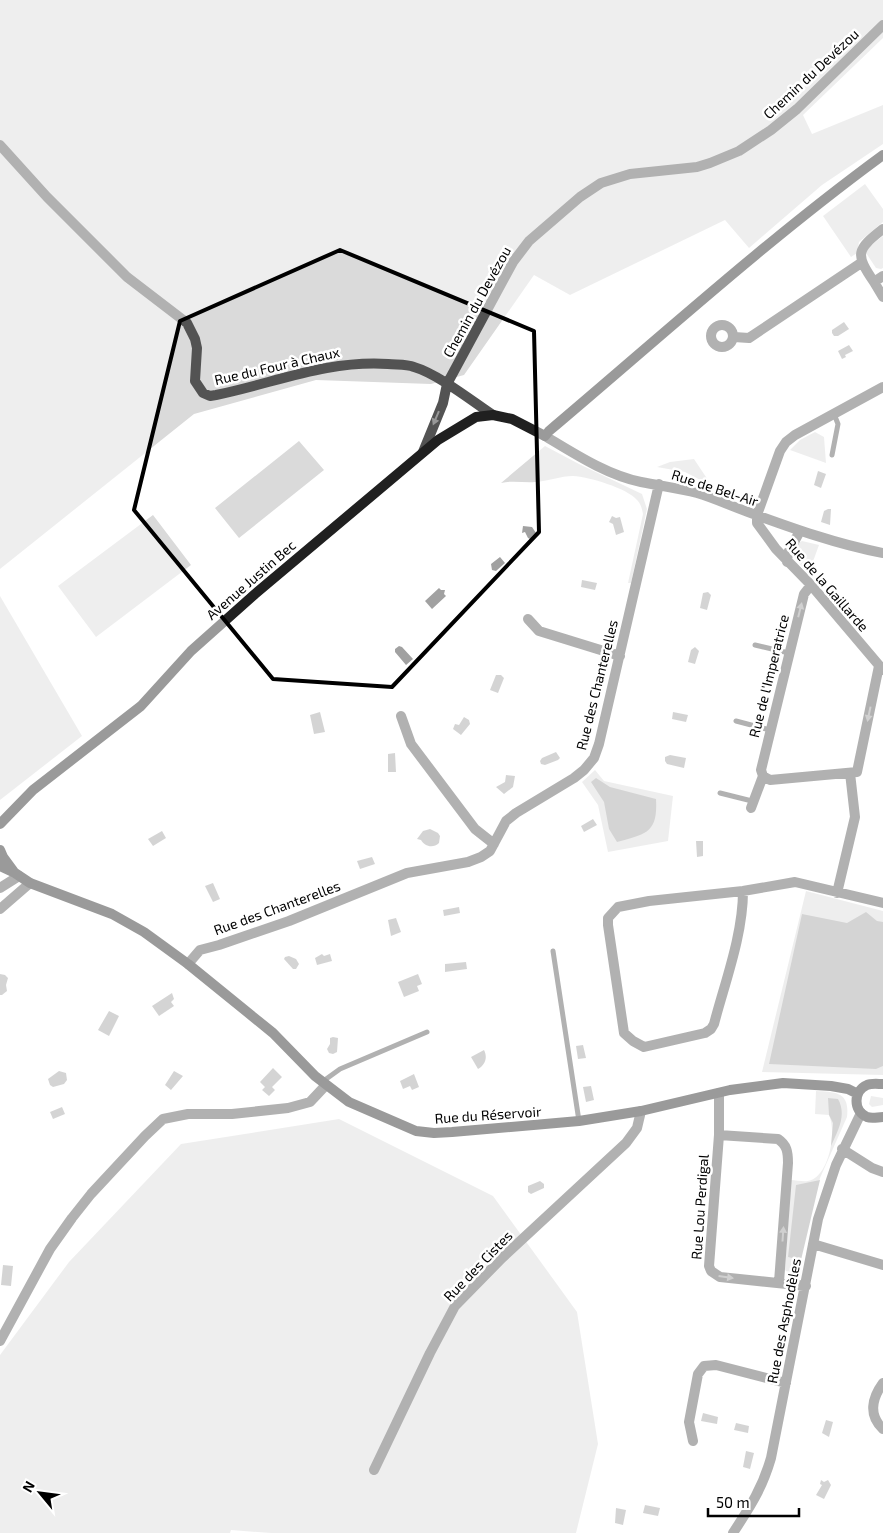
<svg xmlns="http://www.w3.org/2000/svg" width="883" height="1533" font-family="'Exo 2',sans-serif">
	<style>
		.green { fill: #dadada }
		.water { fill: #a1a1a1 }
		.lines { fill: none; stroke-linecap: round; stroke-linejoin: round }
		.lane { stroke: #535353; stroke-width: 5 }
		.street { stroke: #535353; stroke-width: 10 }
		.secondary { stroke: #202020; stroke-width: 10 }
		.oneway { fill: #989898 }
		.marked { fill: none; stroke: #000; stroke-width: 4; stroke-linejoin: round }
		.labels { text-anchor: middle; stroke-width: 5; stroke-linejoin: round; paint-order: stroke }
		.street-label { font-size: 14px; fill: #000; stroke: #fff }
	</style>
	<rect width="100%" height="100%" fill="#fff"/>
	<path class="green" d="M0 0H883V38L803 115 812 134 883 105V144L822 185 749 248 725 220 570 295 534 275 464 375 431 384 316 380 194 414 0 569Z
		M865 184 883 209V222L859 242 857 253 851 257 823 216Z
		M883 236V268L881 269 876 268 866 253 870 246Z
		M815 432 824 437 826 463 790 450 800 440Z
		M299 441 324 470 239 538 215 508Z
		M545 446 579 464 642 494 647 509 631 583H628L643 514C642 509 641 504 637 500 627 488 589 477 573 476 561 476 548 481 535 482 524 483 513 480 501 483Z
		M694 459 712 486 685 472 657 467 670 462Z
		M153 515 191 565 96 637 58 586Z
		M802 541 819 545 811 567 806 572C799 563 786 549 802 541Z
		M0 596 82 736 0 800Z
		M595 770 604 781 673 796 668 841 608 852 598 805 582 782Z
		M806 891 883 911V1075L762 1072Z
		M816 1091C836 1092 850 1092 847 1117L820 1178 800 1260 795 1259 793 1269 798 1271V1274L791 1275 785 1270 791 1180C796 1180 803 1182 808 1181 829 1177 837 1132 829 1115L815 1114Z
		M871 1096 883 1098V1105L872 1107 869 1104Z
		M339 1119 493 1196 577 1312 598 1444 576 1533H271L231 1530 230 1533H0V1355L69 1262 181 1144Z"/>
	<path class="water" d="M844 322 849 329 838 336H834L832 333V330Z
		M849 345 853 351 845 355 846 357 842 359 838 351Z
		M818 471 826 474 821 488 814 485Z
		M828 509H831L830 525 821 522 824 511Z
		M612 516 616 518 620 517 624 532 616 535 613 524 609 522Z
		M523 526 532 527 536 533V537L532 540 528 538 525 532 522 533Z
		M500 557 505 563 496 571 492 570 491 564Z
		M582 580 597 583 595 590 581 587Z
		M439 588 441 590H445L444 594 446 596 432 609 425 601Z
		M708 592 711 595 707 610 700 608 703 593Z
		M399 646 402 647 413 659 406 665 395 652V649Z
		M695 647 699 651 695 664 688 662 691 650Z
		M496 675H501L504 678 498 693 490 690Z
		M320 712 325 732 314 734 310 715Z
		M673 712 688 715 686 722 672 719Z
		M464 717 469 720 470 724 461 735 453 729 455 724 459 725Z
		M556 752 560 758 558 760 545 765 541 764 540 761 542 758Z
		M395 753 396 772H388V754Z
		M670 755 686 758 684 768 667 764 665 761V757Z
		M506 775 515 776 513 787 504 794 496 787 505 782Z
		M596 778 610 787 656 799C658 833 646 834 617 842L609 829 604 802 591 782Z
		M593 819 597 825 584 832 581 826Z
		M430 829 438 833 440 836 439 843C433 849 424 846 421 840L417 839 423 831Z
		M162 831 166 838 153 846 148 839Z
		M696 841H703V856L697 857Z
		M372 857 375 864 360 869 357 861Z
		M213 883 220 899 213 902 205 886Z
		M459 907 460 913 444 916 443 910Z
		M866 912 877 921 883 922V1066L876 1069 769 1064 802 914 847 923Z
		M396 918 401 932 391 936 388 920Z
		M322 954 324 956 330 954 332 961 317 965 315 958Z
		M289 956 296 959 299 964 296 969H293L284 959 285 957Z
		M466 962 467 969 445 972V964Z
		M0 974 5 975 8 978 6 985 7 991 2 995H0Z
		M418 974 422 984 417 986 419 991 404 997 398 982Z
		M172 993 174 999 171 1002 174 1006 159 1016 152 1006Z
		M109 1011 119 1016 109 1036 98 1030Z
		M333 1037 338 1038 337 1052 333 1054 329 1053 327 1049 330 1044V1038Z
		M583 1045 586 1058 578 1059 576 1046Z
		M484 1050C488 1058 485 1065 478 1069L471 1057Z
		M273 1068 282 1077 272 1087 275 1090 269 1096 262 1090 265 1087 260 1082Z
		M59 1071 66 1073 67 1080 64 1084 53 1087 50 1085 48 1079Z
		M174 1071 183 1076 171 1090 165 1085Z
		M414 1074 419 1087 412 1090 410 1086 403 1089 400 1081Z
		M591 1086 594 1100 586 1102 583 1087Z
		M828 1098 838 1099C847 1115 838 1130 831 1146L833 1123 829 1115Z
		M62 1107 65 1114 53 1119 50 1112Z
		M820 1180 801 1260 788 1257 796 1185Z
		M540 1181 544 1184V1188L531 1194 528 1192V1186Z
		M3 1265 13 1266 11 1286 1 1285Z
		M703 1413 718 1417 717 1424 701 1421Z
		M826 1420 833 1422 829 1437 822 1433Z
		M736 1423 749 1426 748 1433 734 1430Z
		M746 1451 754 1453 750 1469 743 1467Z
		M821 1480 824 1482 828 1480 831 1485 824 1499 816 1495 822 1485 820 1484Z
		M645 1505 660 1508 658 1516 643 1513Z
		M616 1508 626 1510 623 1525 615 1523Z"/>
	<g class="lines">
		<path class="lane" d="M832 455 838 424 834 414
			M755 645 789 653
			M736 721 770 730
			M720 793 752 801
			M553 951 579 1121
			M322 1082 340 1069 427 1032"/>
		<path class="street" d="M0 145 47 197 127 277 187 323 195 339 197 348 195 381 203 393 210 396 216 395C275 383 326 360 388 364 397 365 406 364 414 367 438 374 472 401 493 415
			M883 229C856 250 855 254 874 282L883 276
			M874 282 883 297
			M711 336a11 11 0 1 1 22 0a11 11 0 1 1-22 0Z
			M734 337 749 338 861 263
			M883 387 795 435 786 442 780 451 757 515V523L776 549 811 585 883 670
			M545 436C575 454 607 475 641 482 660 486 679 488 697 493 714 498 731 506 748 512 792 528 836 544 883 553
			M423 452 443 403 447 384 513 262 529 241 580 197 601 183 630 174 697 167 710 163 739 151 771 130 797 109 883 25
			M787 562 788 553 800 531
			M528 619 539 631 620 656
			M401 716 411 744 475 829 494 844
			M763 776 770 780 857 772 879 666
			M751 808 763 776 761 770 804 594 811 585
			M0 888 19 876
			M743 891C743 935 725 982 714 1024L711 1029 705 1033 644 1047 633 1041 624 1033 608 925V918L618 907 649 901 743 891 795 882 883 903
			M837 893 855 817 850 773
			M0 909 30 883
			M188 964 200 950 219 945 289 921 407 873 468 862 481 857 490 851 506 821 516 813 574 778 584 770 594 758 599 744 659 484
			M719 1093V1135L709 1266 711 1271 720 1277 806 1286
			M719 1135 778 1139C787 1145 788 1152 788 1163L779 1282
			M842 1149 872 1168 883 1172
			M813 1244 883 1265
			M0 1341 50 1249 72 1218 91 1194 145 1136 163 1119 188 1114H232L288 1108 310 1102 326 1085
			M883 1383C872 1398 868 1415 883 1429
			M693 1441 689 1422 698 1374 704 1366 716 1365 786 1383
			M374 1470 430 1353 455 1306 502 1258 626 1143 637 1128 641 1111
			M733 1533C750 1507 762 1489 771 1458L818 1219 836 1165 861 1113"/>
		<path class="secondary" d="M0 824 33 790 141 706 191 651 255 594 438 440 476 417 493 415 512 419 545 436 549 431C659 338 767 240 883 155
			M0 850 3 857 14 872
			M0 866 15 873 30 883 112 914 144 932 188 964 273 1033 315 1076 349 1102 416 1131 434 1133 452 1132 579 1121 641 1111 730 1090 783 1083 831 1086 848 1089 858 1094
			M883 1084C878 1084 871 1083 867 1085 853 1091 853 1111 867 1117 872 1119 878 1117 883 1117"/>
	</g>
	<defs><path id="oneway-solid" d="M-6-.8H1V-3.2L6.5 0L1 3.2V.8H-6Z" transform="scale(1.25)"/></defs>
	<g class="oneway">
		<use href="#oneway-solid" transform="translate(436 418) rotate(113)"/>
		<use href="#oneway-solid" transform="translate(800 610) rotate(-76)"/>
		<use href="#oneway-solid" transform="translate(869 714) rotate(102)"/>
		<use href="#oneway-solid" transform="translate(783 1234) rotate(-86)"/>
		<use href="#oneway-solid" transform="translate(726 1277) rotate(8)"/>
	</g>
	<path d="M0 0H883V1533H0ZM340 250 534 331 539 532 392 687 273 679 134 510 180 321Z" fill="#fff" fill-opacity=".55" fill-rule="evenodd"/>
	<path class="marked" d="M340 250 534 331 539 532 392 687 273 679 134 510 180 321Z"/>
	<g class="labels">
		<g class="street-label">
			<text transform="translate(811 74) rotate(-43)" y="5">Chemin du Devézou</text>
			<text transform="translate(477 302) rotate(-61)" y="5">Chemin du Devézou</text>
			<text transform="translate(277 366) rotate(-13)" y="5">Rue du Four à Chaux</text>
			<text transform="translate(715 488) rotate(18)" y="5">Rue de Bel-Air</text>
			<text transform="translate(251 580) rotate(-41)" y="5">Avenue Justin Bec</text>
			<text transform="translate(827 585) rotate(49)" y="5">Rue de la Gaillarde</text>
			<text transform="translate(769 676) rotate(-76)" y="5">Rue de l'Imperatrice</text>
			<text transform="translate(597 685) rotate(-76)" y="5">Rue des Chanterelles</text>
			<text transform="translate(277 908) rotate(-20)" y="5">Rue des Chanterelles</text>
			<text transform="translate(488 1115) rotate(-4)" y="5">Rue du Réservoir</text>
			<text transform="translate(700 1207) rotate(-86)" y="5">Rue Lou Perdigal</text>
			<text transform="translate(478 1266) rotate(-46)" y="5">Rue des Cistes</text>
			<text transform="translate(784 1321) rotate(-79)" y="5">Rue des Asphodèles</text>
		</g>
	</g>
	<g transform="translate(40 1493) rotate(299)" stroke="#ffffff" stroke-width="4" paint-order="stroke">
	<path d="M0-4L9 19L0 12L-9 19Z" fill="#000000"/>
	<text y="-8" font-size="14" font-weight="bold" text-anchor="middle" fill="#000000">N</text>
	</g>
	<path d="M708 1508v8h91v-8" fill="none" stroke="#000000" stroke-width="2.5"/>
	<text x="716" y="1508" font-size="15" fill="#000000" stroke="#ffffff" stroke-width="4" paint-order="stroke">50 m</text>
</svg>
